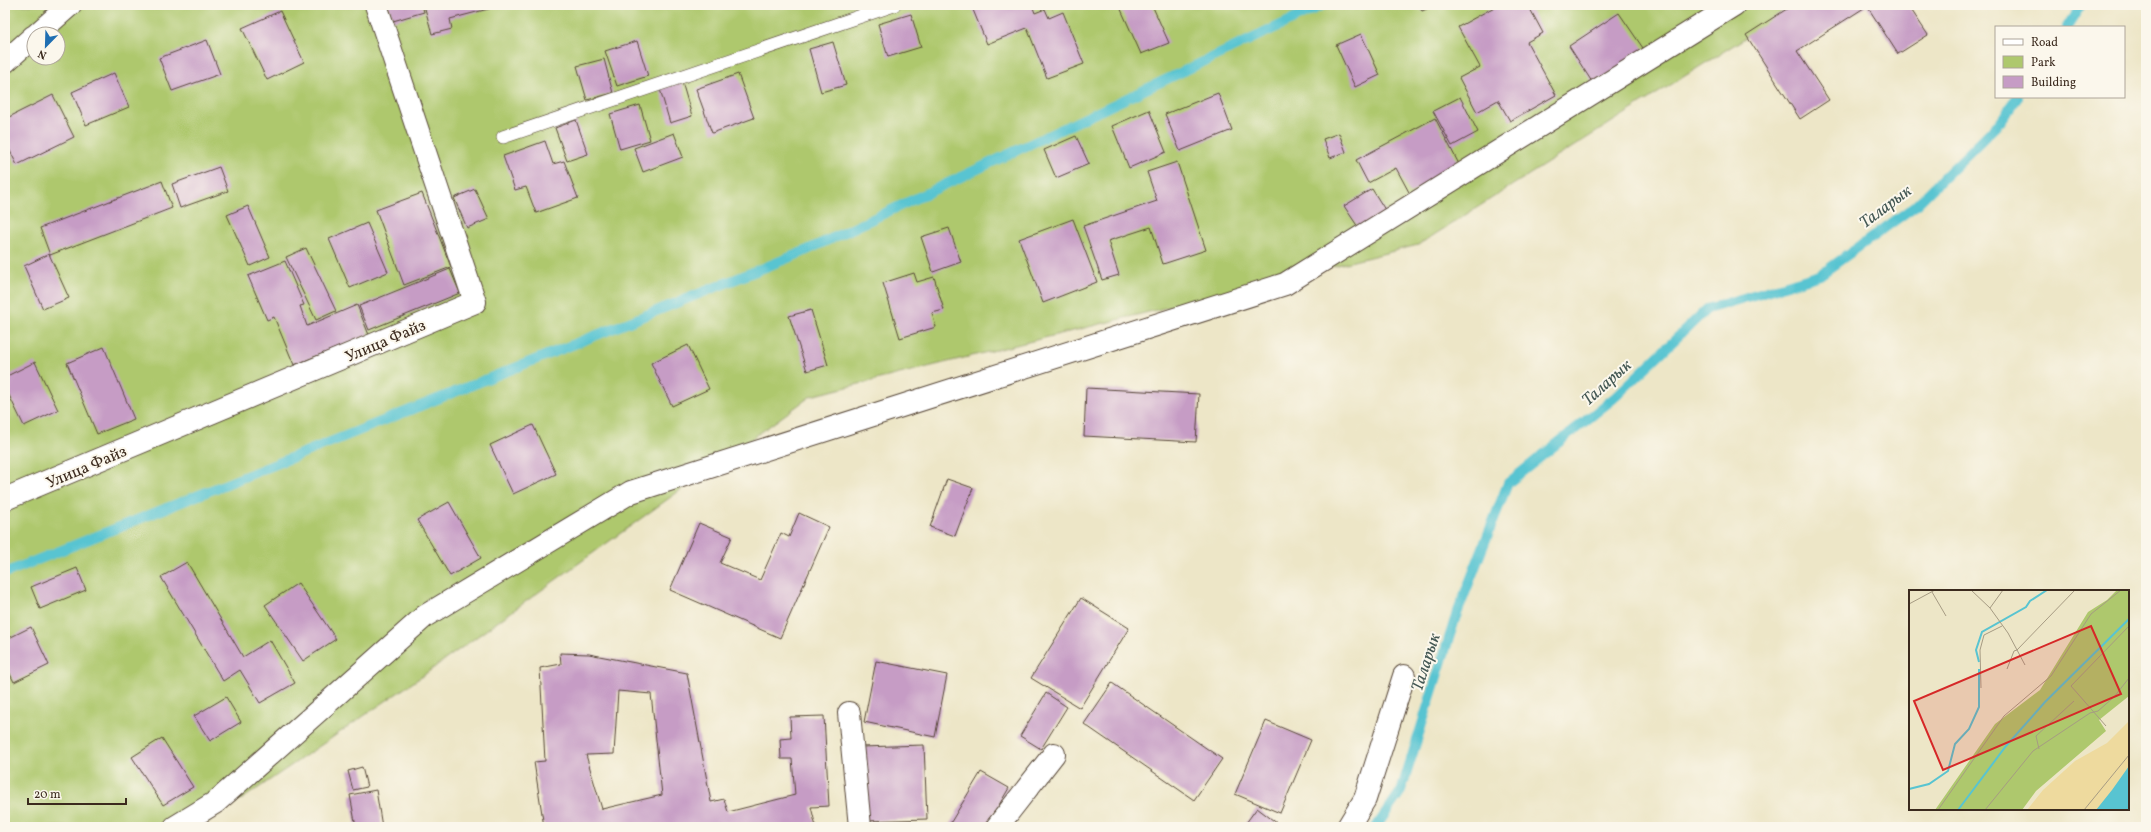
<svg xmlns="http://www.w3.org/2000/svg" width="2151" height="832" font-family="Vollkorn,serif">
	<style>
		.green { fill: #aec86d; stroke: #747946; fill-rule: evenodd }
		.lines { fill: none; stroke-linecap: round; stroke-linejoin: round }
		.stream { stroke: #58c4d1; stroke-width: 10 }
		.building { fill: #c69cc5; fill-rule: evenodd }
		.service-casing { stroke: #564637; stroke-width: 14 }
		.minor-casing { stroke: #564637; stroke-width: 24 }
		.service { stroke: #fff; stroke-width: 13 }
		.minor { stroke: #fff; stroke-width: 22 }
		.labels { text-anchor: middle; stroke-width: 4; stroke-linejoin: round; paint-order: stroke }
		.street-label { font-size: 16px; fill: #3b2a1e; stroke: #fbf7ec }
		.water-label { font-size: 17px; font-style: italic; fill: #445854; stroke: #fbf7ec }
		.inset-river { fill: none; stroke: #58c4d1; stroke-width: 2 }
		.inset-road { fill: none; stroke: #a69b83; stroke-width: 1 }
		.view { fill: #d62828; fill-opacity: 0.15; stroke: #d62828; stroke-width: 2 }
		.inset-edge { fill: none; stroke: #3b2a1e; stroke-width: 2 }
	</style>
	<rect width="100%" height="100%" fill="#fbf7ec"/>
	<filter id="ink" filterUnits="userSpaceOnUse"><feTurbulence type="fractalNoise" baseFrequency=".025" numOctaves="2"/><feDisplacementMap in="SourceGraphic" scale="8" xChannelSelector="R" yChannelSelector="G"/><feConvolveMatrix kernelMatrix="1 2 1 2 8 2 1 2 1" color-interpolation-filters="sRGB"/></filter>
	<filter id="wash" filterUnits="userSpaceOnUse"><feTurbulence type="fractalNoise" baseFrequency=".012" numOctaves="4" result="noise"/><feDisplacementMap in="SourceGraphic" scale="16" xChannelSelector="R" yChannelSelector="G"/><feGaussianBlur stdDeviation="0.9" result="paint"/><feColorMatrix in="noise" values="0 0 0 0 0 0 0 0 0 0 0 0 0 0 0 0 0 1.4 0 .05"/><feComposite in="paint" operator="in"/></filter>
	<g filter="url(#wash)">
		<rect width="100%" height="100%" fill="#ede6c7"/>
		<path class="green" d="M5 5H1797L1418 245 811 396 421 677 201 827H5ZM34 34H58V58H34Z"/>
		<g class="lines">
			<path class="stream" d="M2067 27 2081 5
				M5 573 803 252 1323 5
				M1376 827 1401 791 1455 619 1508 483 1614 398 1707 309 1820 275 1915 206 2000 122 2018 97"/>
		</g>
		<g id="blocks">
			<path class="building" d="M388 5H422L424 12 393 21Z
				M424 5H491L492 8 450 19 452 29 432 34Z
				M971 5H1032L1035 13 1045 9 1049 18 1063 12 1084 64 1047 78 1027 28 987 44Z
				M1119 5H1152L1169 43 1141 54Z
				M1419 5H1436L1422 11Z
				M1498 5H1528L1543 33 1527 42 1556 95 1510 121 1498 100 1477 112 1459 78 1480 67 1458 27Z
				M1793 5H1908L1928 35 1898 54 1867 6 1797 51 1829 100 1800 119 1746 35Z
				M280 11 304 62 267 80 242 28Z
				M1619 13 1645 51 1594 85 1569 46Z
				M911 14 921 47 888 57 878 24Z
				M1361 34 1380 75 1355 87 1336 45Z
				M207 40 220 74 172 91 159 58Z
				M637 41 648 76 617 86 605 51Z
				M833 42 846 85 821 92 809 49Z
				M604 59 613 93 587 100 577 66Z
				M114 73 129 107 86 125 72 92Z
				M738 74 754 118 712 133 696 89Z
				M682 82 692 116 670 123 660 89Z
				M1218 93 1232 130 1180 151 1165 114Z
				M53 95 74 137 17 165 5 141V119Z
				M1460 97 1478 132 1452 146 1433 111Z
				M640 105 650 140 620 149 610 114Z
				M1149 110 1166 152 1129 168 1112 126Z
				M1435 118 1460 166 1410 194 1396 168 1368 183 1356 160Z
				M576 120 588 154 567 161 555 128Z
				M674 133 683 157 643 172 634 148Z
				M1339 133 1346 152 1330 158 1323 139Z
				M1076 136 1089 164 1056 178 1044 150Z
				M545 141 553 164 564 161 578 198 536 213 526 187 515 190 503 156Z
				M1177 162 1206 250 1163 264 1151 227 1108 241 1119 275 1102 280 1083 226 1157 201 1147 172Z
				M219 167 228 191 180 208 172 184Z
				M162 181 172 208 50 255 40 228Z
				M475 189 489 219 467 228 454 198Z
				M1372 189 1387 213 1360 230 1344 206Z
				M422 193 451 267 404 285 376 210Z
				M248 206 270 257 250 266 227 215Z
				M1073 219 1097 282 1043 303 1019 239Z
				M367 223 388 272 350 288 329 239Z
				M949 228 961 262 933 272 921 237Z
				M306 248 336 311 316 320 286 257Z
				M49 254 69 298 43 309 24 266Z
				M285 261 304 305 300 306 307 326 357 305 369 335 294 365 274 317 267 320 248 276Z
				M450 269 460 293 369 330 359 306Z
				M914 273 917 282 934 277 944 310 932 313 936 327 900 338 883 283Z
				M811 310 828 365 807 371 789 316Z
				M688 345 709 389 672 406 651 363Z
				M104 347 134 419 97 434 67 363Z
				M35 362 58 410 24 426 5 387V377Z
				M1086 388 1199 394 1196 442 1084 436Z
				M533 425 556 474 513 494 490 445Z
				M947 479 973 488 955 536 930 527Z
				M449 502 481 558 450 576 417 520Z
				M799 513 829 527 780 638 670 590 699 523 732 537 720 563 760 580 781 533 789 537Z
				M187 562 243 657 270 640 295 683 260 703 240 670 223 681 161 577Z
				M77 568 86 590 40 609 31 587Z
				M298 583 336 639 303 661 265 605Z
				M1081 598 1129 628 1080 708 1031 678Z
				M31 627 49 665 14 682 5 664V640Z
				M560 653 589 654 687 673 711 802 724 799 728 812 795 795 792 759H781L780 739 791 738 790 717 824 716 829 806 811 807 816 827H544L534 762 545 761 540 668 561 664ZM618 691 651 694 662 795 602 809 586 755 614 754Z
				M876 661 947 675 935 737 864 722Z
				M1112 683 1222 759 1194 800 1084 724Z
				M1046 693 1067 707 1041 749 1020 736Z
				M226 697 241 722 210 741 194 716Z
				M1266 721 1311 740 1280 813 1235 794Z
				M162 738 193 787 163 805 132 757Z
				M924 745 927 819 865 821 862 747Z
				M362 767 367 787 353 790 348 771Z
				M981 772 1009 788 986 827H948Z
				M376 790 382 827H356L350 795Z
				M1257 808 1282 827H1243Z
				M900 824V827H868V825Z"/>
		</g>
	</g>
	<g filter="url(#ink)">
		<use href="#blocks" fill-opacity="0" stroke="#564637" stroke-width="1"/>
		<g class="lines">
			<defs>
				<path id="service" d="M503 137 894 5"/>
				<path id="minor" d="M37 34 70 5
					M5 62 34 36
					M5 499 475 302 376 5
					M849 713 860 827
					M175 827 216 802 425 616 631 492 1285 284 1734 5
					M997 827 1054 754
					M1348 827 1365 799 1404 676"/>
			</defs>
			<use href="#service" class="service-casing"/>
			<use href="#minor" class="minor-casing"/>
			<use href="#service" class="service"/>
			<use href="#minor" class="minor"/>
		</g>
	</g>
	<g class="labels">
		<g class="street-label">
			<text transform="translate(385 340) rotate(-23)" y="6">Улица Файз</text>
			<text transform="translate(86 466) rotate(-23)" y="6">Улица Файз</text>
		</g>
		<g class="water-label">
			<text transform="translate(1885 206) rotate(-37)" y="6">Таларык</text>
			<text transform="translate(1606 382) rotate(-42)" y="6">Таларык</text>
			<text transform="translate(1425 662) rotate(-72)" y="6">Таларык</text>
		</g>
	</g>
	<g transform="translate(1909 590)">
		<rect width="220" height="220" fill="#ede6c7"/>
		<path d="M208 0H220V106L190 130 197 141 127 201 113 220H26L86 134 131 100 179 22 198 10Z" fill="#aec86d"/>
		<path d="M220 131V220H118L134 200 166 171 198 153Z" fill="#eeda9e"/>
		<path d="M220 176V220H187L203 200Z" fill="#58c4d1"/>
		<path class="inset-river" d="M70 72 67 60 73 42 117 17 121 11 138 0M0 199 20 194 39 181 46 154 60 139 70 117V79M49 220 97 156 136 112 220 29"/>
		<path class="inset-road" d="M62 0 81 18 99 43 116 75M23 2 37 26M0 14 26 0M81 18 94 0M98 79 105 61 108 60 166 0M72 98 71 60 75 45 93 36M197 136 162 96 220 36M130 159 127 146 165 111M29 220 95 126 142 86 182 24 212 0M76 220 124 161 181 123 189 121 205 107 220 88M175 220 220 165"/>
		<path class="view" d="M182 36 212 104 34 180 5 111Z"/>
		<rect width="220" height="220" class="inset-edge"/>
	</g>
	<rect width="2151" height="832" fill="none" stroke="#fbf7ec" stroke-width="20"/>
	<rect x="1995" y="26" width="130" height="72" fill="#fbf7ec" stroke="#aea59a"/>
	<rect x="2003" y="39" width="20" height="6" fill="#ffffff" stroke="#aea59a"/>
	<text x="2031" y="46" font-size="12" fill="#3b2a1e">Road</text>
	<rect x="2003" y="56" width="20" height="12" fill="#aec86d" stroke="#aea59a"/>
	<text x="2031" y="66" font-size="12" fill="#3b2a1e">Park</text>
	<rect x="2003" y="76" width="20" height="12" fill="#c69cc5" stroke="#aea59a"/>
	<text x="2031" y="86" font-size="12" fill="#3b2a1e">Building</text>
	<g transform="translate(46 46) rotate(203)"><circle r="19" fill="#fbf7ec" stroke="#aea59a"/>
	<path d="M0-3L7 15L0 10L-7 15Z" fill="#1f6fb2"/>
	<text y="-6" font-size="11" font-weight="bold" text-anchor="middle" fill="#3b2a1e">N</text>
	</g>
	<path d="M28 798v6h98v-6" fill="none" stroke="#3b2a1e" stroke-width="2"/>
	<text x="34" y="798" font-size="12" fill="#3b2a1e" stroke="#fbf7ec" stroke-width="3" paint-order="stroke">20 m</text>
</svg>
